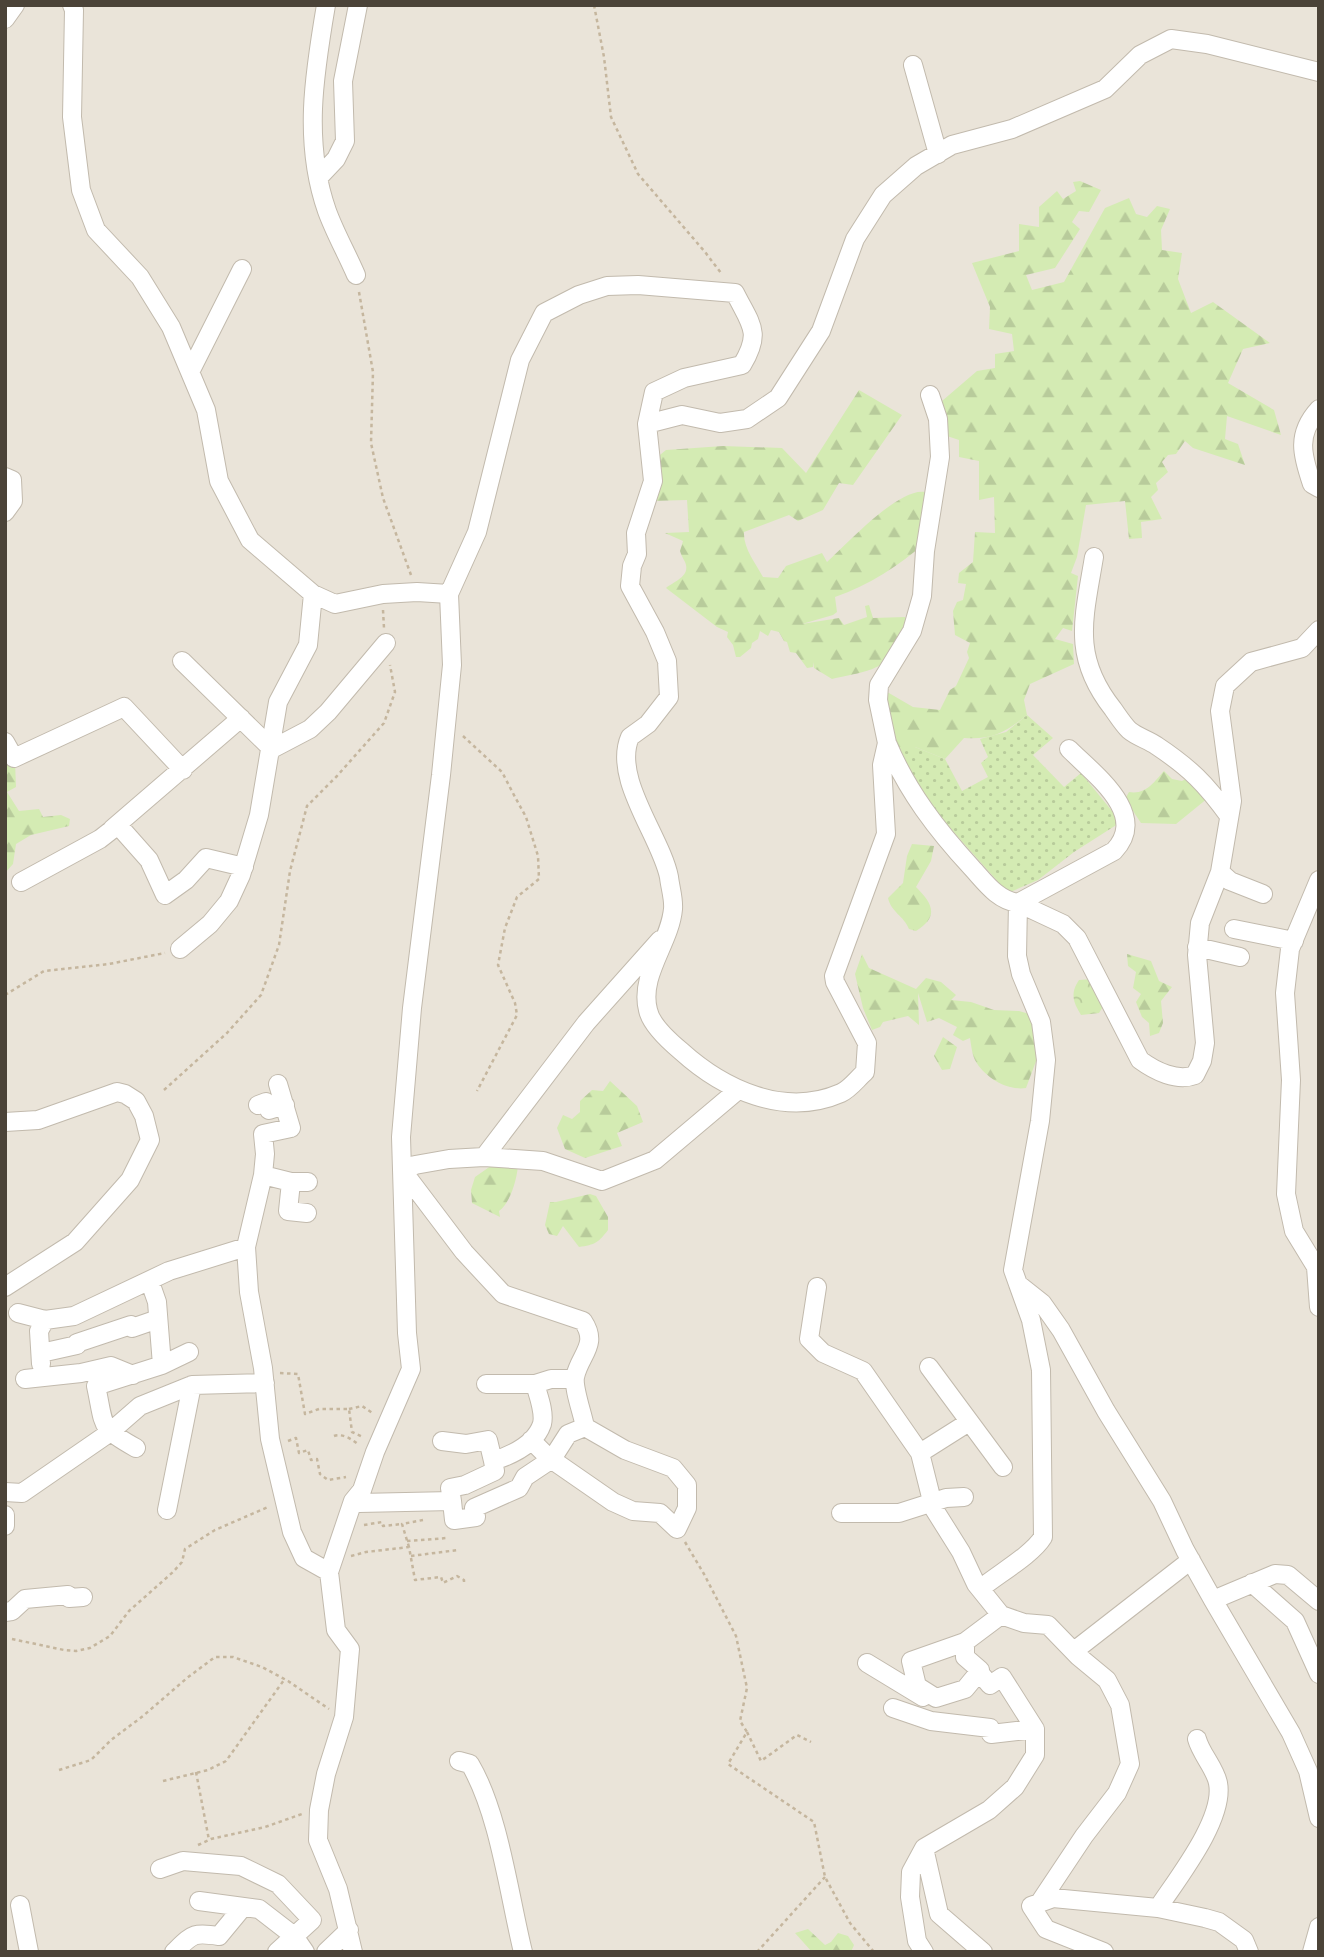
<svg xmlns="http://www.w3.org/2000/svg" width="1324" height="1957" font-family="Quicksand,sans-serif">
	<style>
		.residential { fill: #eae4d9 }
		.grass { fill: url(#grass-dots) }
		.forest { fill: url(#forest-firs) }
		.park { fill: url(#park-crowns) }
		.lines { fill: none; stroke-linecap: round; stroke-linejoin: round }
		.street-casing { stroke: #c2baad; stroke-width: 20 }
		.path { stroke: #c5b69e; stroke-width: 2.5; stroke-dasharray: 3.5 3.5; stroke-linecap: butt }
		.street { stroke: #fff; stroke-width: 18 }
	</style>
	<defs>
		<pattern id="grass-dots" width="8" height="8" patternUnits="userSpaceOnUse" patternTransform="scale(1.75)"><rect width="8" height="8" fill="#d4ebb3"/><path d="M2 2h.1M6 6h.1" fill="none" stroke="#b8cb9b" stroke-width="1.8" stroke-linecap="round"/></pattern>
		<pattern id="forest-firs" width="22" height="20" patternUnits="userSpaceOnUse" patternTransform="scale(1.75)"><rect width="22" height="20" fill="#d4ebb3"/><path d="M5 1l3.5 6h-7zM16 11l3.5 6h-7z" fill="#b8cb9b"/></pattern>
		<pattern id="park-crowns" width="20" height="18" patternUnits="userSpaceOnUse" patternTransform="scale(1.75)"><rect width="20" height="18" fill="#d4ebb3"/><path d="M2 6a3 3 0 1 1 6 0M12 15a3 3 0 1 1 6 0" fill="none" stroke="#b8cb9b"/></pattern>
	</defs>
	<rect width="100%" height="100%" fill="#f6f3eb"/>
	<path class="residential" d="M5 5H1319V1952H5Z"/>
	<path class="grass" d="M1027 715 1053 738 1033 755 1064 787 1081 773 1121 822 1074 852 1038 880 1008 893 933 809 893 747H915L945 759 962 791 988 777 981 763 988 757 980 739 1006 732Z"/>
	<path class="forest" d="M1080 181 1101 190 1089 212 1079 211 1072 222 1080 229 1055 268 1026 275 1032 290 1064 282 1105 208 1129 198 1136 214 1147 217 1157 206 1170 209 1161 230 1162 250 1182 253 1178 279 1191 313 1213 302 1270 343 1243 349 1228 383 1274 410 1281 435 1227 416 1225 439 1238 444 1245 465 1193 448 1185 441 1176 454 1168 455 1162 462 1168 472 1156 483 1158 490 1151 497 1162 519 1141 522 1142 538 1129 539 1125 501 1086 505 1077 557 1071 573 1078 576 1072 631 1063 628 1055 639 1073 644 1074 664 1030 684 1024 700 1027 715C1006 732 993 740 964 738L945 759 915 747H893L882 689 913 707 940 710 950 690 956 686 969 658 967 652 970 643 955 635 953 611 957 602 963 600 966 584 958 583 959 573 973 562 975 532 995 533 994 497 979 500V461L959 457V440L947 436 942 401 977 371 995 368V354L1014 351 1012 334 989 329 990 307 972 263 1019 251V224L1039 227V207L1057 191 1063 199 1076 191 1073 182Z
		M859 390 902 415 853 485 839 483 823 510 798 521 789 515 744 532C743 548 756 564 763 577L778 578 786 566 822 553 827 562C847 544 899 487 925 492L926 542C899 566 869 585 835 597L837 612 833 615 802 624 839 618 844 625 867 617 865 606 869 605 873 618 905 617 908 628C886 672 876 669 832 679L814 668 813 662V667L807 668 796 653 790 652 787 642 784 641 779 632 771 630 768 636 760 631 758 639 752 643 751 648 740 657H736L733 645 727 637 728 632 717 627 666 588C675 581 691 576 685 562 683 558 681 555 680 551L683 541 665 533 689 532 687 500 651 501 655 459 666 450 723 446 782 448 806 473Z
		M15 761 16 787 7 792 19 811 39 809 43 817 61 815 70 819 69 826 31 835 16 844 13 864 5 873V764Z
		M1164 771 1172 779 1182 781 1193 775 1208 798 1176 824 1141 823 1125 799 1129 792C1146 795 1154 782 1164 771Z
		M912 844 934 846 931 861 916 887C932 903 940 916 916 931L909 929C904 916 891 912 888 898L903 883 907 856Z
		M862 954 869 968 916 989 926 978 941 982 956 995 951 1000 971 1002 994 1010 1019 1011 1033 1015 1042 1045 1026 1088C1007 1091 984 1077 975 1060 972 1054 971 1044 970 1038L963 1041 953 1035 957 1027 939 1018 927 1022 918 993 919 1025 908 1016 883 1022 880 1027 872 1030 863 1008 855 974Z
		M1127 954 1151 961 1159 981 1172 987 1161 1001 1163 1023 1159 1033 1150 1036 1149 1023 1142 1017 1136 1002 1141 994 1133 988 1136 972 1128 966Z
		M943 1037 957 1047 950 1069 942 1070 934 1056Z
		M610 1081 637 1106 643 1122 617 1133 622 1146 585 1158 565 1149 557 1128 563 1115 572 1119 580 1112V1101L592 1090 603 1091Z
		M495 1163H518C518 1177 510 1204 499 1211L500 1217 472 1203 471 1190 475 1177Z
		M590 1194 596 1196 608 1217V1230C599 1242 595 1245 579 1247L563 1226 557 1236 549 1234 545 1225 550 1202H556Z
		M808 1929 825 1945 831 1942 838 1933 848 1936 854 1945 851 1952H812L795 1933Z"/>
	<path class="park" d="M1093 979 1104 1005 1099 1013 1081 1015C1073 1002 1070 993 1079 980Z"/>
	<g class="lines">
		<defs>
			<path id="street" d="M72 5 74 10 72 117 81 190 96 230 140 277 171 327 206 410 219 481 250 540 313 594 335 604 383 594 417 592 449 594
				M326 5C314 75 303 143 327 211 335 233 347 254 356 275
				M5 19 15 5
				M913 65 938 154
				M318 178 336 159 345 141 343 81 358 5
				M190 372 242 269
				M1319 409C1296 434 1302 455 1312 484L1319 488
				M647 424 682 415 720 423 747 419 778 398 821 331 855 239 883 195 916 166 952 145 1012 129 1105 89 1140 55 1171 39 1207 44 1319 72
				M5 477 12 480 13 501 5 512
				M1094 557C1084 618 1071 656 1113 709 1118 716 1123 724 1129 730 1137 737 1149 740 1157 746 1190 768 1206 784 1229 816
				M1319 630 1302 648 1251 662 1225 686 1220 711 1232 801 1220 872 1200 923 1197 955 1205 1043 1202 1061 1195 1075C1177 1082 1155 1071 1140 1060L1077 938 1063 924 1018 903 1017 956 1021 974 1041 1022 1046 1060 1040 1121 1013 1270 1018 1284 1042 1303 1061 1330 1106 1411 1162 1501 1185 1550 1213 1600 1291 1733 1308 1771 1319 1818
				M182 661 270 747
				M5 742 14 758 124 707 183 770
				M887 743 878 700 879 685 912 631 922 596 925 551 940 457 938 419 930 395
				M270 750 310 729 328 712 386 643
				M112 829 241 718
				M1220 872 1230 881 1263 894
				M1319 880 1290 949 1285 993 1291 1080 1286 1194 1294 1231 1316 1267 1319 1307
				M21 882 100 839 118 825 149 860 165 895 186 880 206 858 244 867
				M1234 929 1294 941
				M1197 947 1240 957
				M180 949 210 924 229 901 241 875 259 815 278 702 308 645 313 594
				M278 1084 291 1128 263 1134 265 1154 263 1175 291 1182
				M258 1105 266 1102 269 1110 285 1105
				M5 1122 38 1120 117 1092 125 1094 136 1101 144 1116 150 1140 130 1180 75 1242 5 1287
				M484 1157 586 1023 660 940
				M263 1175 246 1247 249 1292 263 1368 270 1439 292 1532 304 1558 329 1572 336 1630 350 1649 344 1717 326 1774 319 1810 318 1840 338 1889 353 1952
				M307 1213 288 1211 291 1182H308
				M150 1282 157 1302 162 1365
				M817 1287 809 1339 823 1353 863 1371 920 1453 934 1509 961 1552 976 1584 1001 1615 1024 1623 1048 1625 1078 1656 1107 1680 1120 1705 1130 1764 1117 1793 1084 1836 1040 1902
				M18 1313 45 1320 74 1316 169 1271 246 1247
				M41 1353 77 1345V1343L131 1325 132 1328 158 1319
				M41 1364 39 1331 45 1320
				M929 1367 1003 1467
				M25 1379 81 1373 111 1366 133 1375
				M486 1384H535L551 1379H574
				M192 1385 265 1383
				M531 1440 548 1457 613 1502 633 1511 660 1513 677 1529 687 1508V1485L673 1468 625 1450 585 1427C583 1415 573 1388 575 1377 580 1354 599 1345 583 1321L503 1294 464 1252 402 1170 415 1165 449 1159 484 1157 543 1161 602 1181 655 1160 738 1090
				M442 1441 466 1444 488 1440 493 1461
				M136 1448C98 1427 105 1427 96 1386L162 1365 189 1352
				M920 1453 969 1422
				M5 1492 22 1493 109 1433 140 1406 192 1385 167 1510
				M353 1501 359 1503 452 1501 450 1488 465 1485 495 1471 493 1461C512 1455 535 1445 542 1424 545 1412 538 1395 535 1384
				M452 1501 454 1520 476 1517 474 1508 519 1488 525 1477 552 1459 568 1434 585 1427
				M841 1513H899L946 1498 964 1497
				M5 1515V1526
				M329 1572 353 1501 362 1490 375 1452 411 1369 407 1333 401 1137 412 1008 441 775 452 665 449 594 477 532 520 360 544 313 579 295 607 286 638 285 735 293C751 325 762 332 742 365L684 378 654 392 647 424 653 481 636 533 637 554 632 566 630 586 655 632 667 661 669 697 648 724 630 737C612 778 661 837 669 877 670 887 674 899 673 909 670 943 639 975 648 1010 651 1025 669 1041 681 1051 723 1089 784 1118 841 1093 850 1089 857 1079 865 1072L867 1043 835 982 834 976 886 834 882 765 887 743C907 791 937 830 972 868 985 882 997 900 1018 903L1114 851C1149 814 1095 775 1069 749
				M1252 1583 1295 1621 1319 1674
				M980 1589C998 1574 1032 1555 1043 1537L1041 1370 1031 1320 1018 1284
				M1213 1600 1275 1574 1288 1575 1319 1601
				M5 1612 12 1611 25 1599 68 1595 69 1598 83 1597
				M965 1642V1657L980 1670 979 1672
				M1074 1651 1191 1560
				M867 1663 923 1697
				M893 1708 931 1721 990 1728 991 1734 1035 1729
				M459 1761 470 1764C499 1813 509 1895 523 1952
				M924 1848 939 1914 983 1952
				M160 1869 183 1861 241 1866 278 1884 312 1920 277 1952
				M199 1901 259 1909 294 1936 305 1952
				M20 1905 29 1952
				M1158 1908C1177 1879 1225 1819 1218 1783 1215 1768 1201 1754 1197 1739
				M174 1952C193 1934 193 1932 219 1936L243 1907
				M326 1952 349 1930
				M924 1952 917 1941 910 1897 911 1872 924 1848 989 1810 1015 1787 1035 1755V1729L1002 1677 990 1685 979 1672 965 1689 936 1698 917 1686 911 1661 965 1642 1001 1615
				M1104 1952 1046 1929 1031 1906 1053 1898 1158 1908 1205 1918 1219 1922 1244 1940 1249 1952
				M1312 1952 1319 1927"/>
		</defs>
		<use href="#street" class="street-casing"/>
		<path class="path" d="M594 5 604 57 611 117 638 174 705 252 721 273
			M359 292 373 372 371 443 383 498 411 575
			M383 610 384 628
			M463 736 502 772 515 797 526 817 538 856 539 879 517 897 505 928 498 965 515 1003 517 1015 477 1091
			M5 995 44 971 109 964 165 953
			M164 1090 227 1033 261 995 279 945 290 871 307 806 337 776 384 723 395 692 390 665
			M280 1373 298 1374 305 1414 319 1409H349L352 1432 363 1437
			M349 1409 362 1406 374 1414
			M334 1436C342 1433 352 1439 359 1445
			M288 1441 296 1438 299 1453 308 1450 311 1460 317 1459 320 1474 328 1480 346 1477
			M364 1525 382 1522 383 1526 402 1524
			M407 1541 447 1538
			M685 1542 704 1574 736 1636 747 1688 740 1721 747 1732 728 1764 814 1822 825 1877 850 1923 874 1952
			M409 1547 402 1524 423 1520
			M351 1556 366 1552 409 1547 415 1580 441 1577 443 1583 457 1576 464 1580V1585
			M411 1556 458 1550
			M12 1639 64 1650 76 1651 90 1648 110 1636 129 1611 173 1572 182 1562 185 1549 215 1530 268 1507
			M747 1732 761 1761 797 1735 811 1742
			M59 1770 91 1760 111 1740 143 1716 187 1678 215 1657H233L262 1667 288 1681 329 1709
			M196 1772 209 1840
			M163 1781 208 1770 226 1761 284 1680
			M198 1845 211 1839 265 1827 302 1814
			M757 1952 825 1877"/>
		<use href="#street" class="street"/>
	</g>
	<rect width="1324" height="1957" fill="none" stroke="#4b4338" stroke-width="14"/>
</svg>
